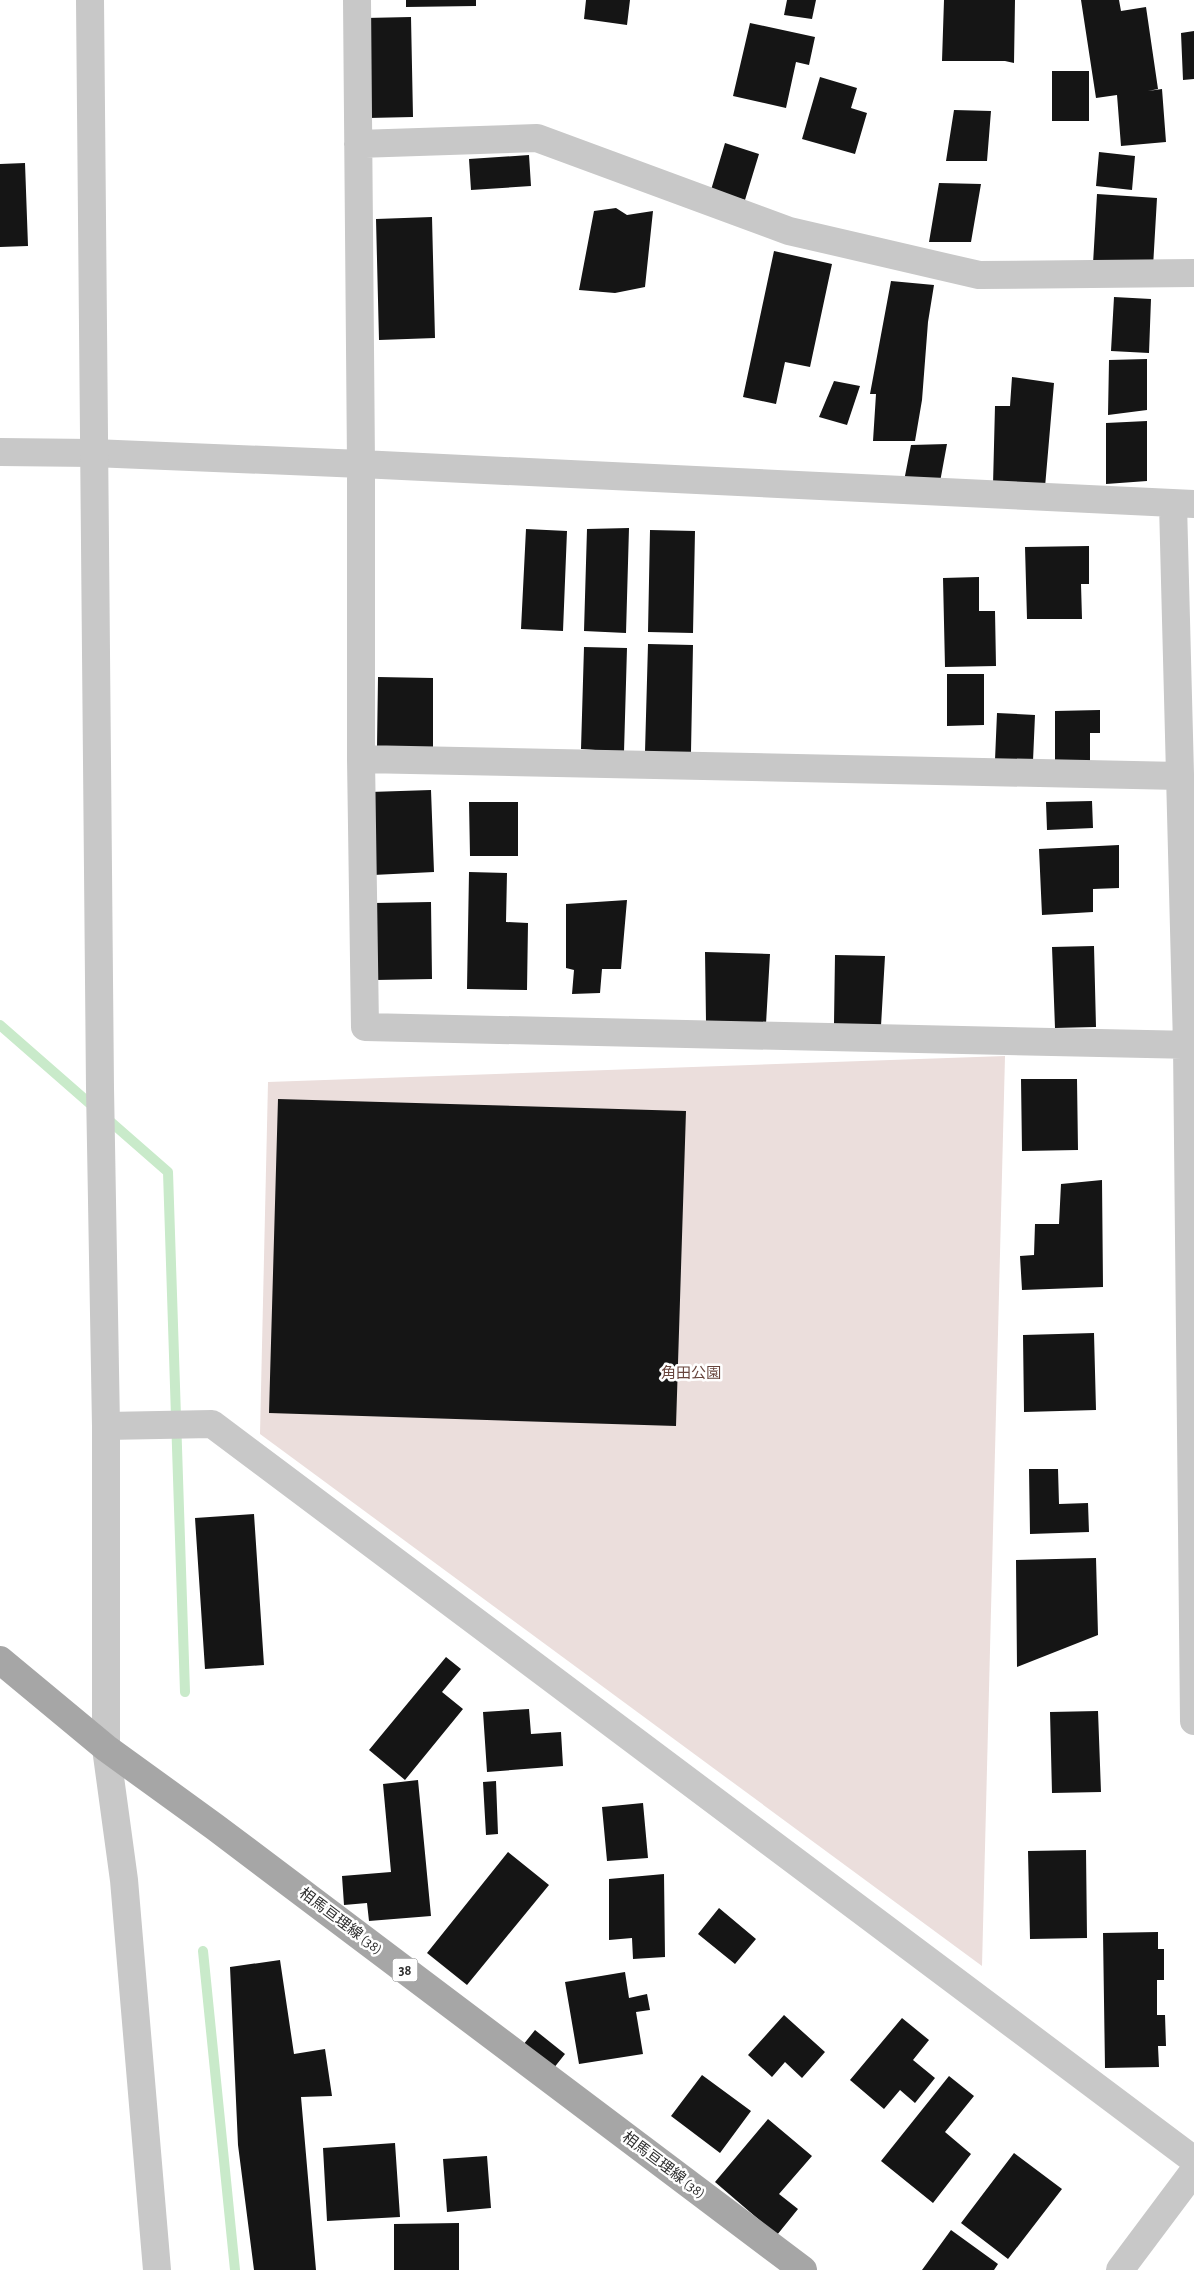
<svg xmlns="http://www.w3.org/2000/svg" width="1194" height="2270" font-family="'Alegreya Sans','Noto Sans JP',sans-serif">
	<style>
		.green { fill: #ebdedc }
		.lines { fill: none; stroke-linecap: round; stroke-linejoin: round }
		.stream { stroke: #c9eaca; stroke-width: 10 }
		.building { fill: #151515 }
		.minor { stroke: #c8c8c8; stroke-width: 28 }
		.tertiary { stroke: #c8c8c8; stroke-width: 28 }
		.primary { stroke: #a6a6a6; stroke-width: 28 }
		.labels { text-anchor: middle; stroke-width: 5; stroke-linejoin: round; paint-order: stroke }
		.shield { fill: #fff; stroke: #6d6d6d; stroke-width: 1 }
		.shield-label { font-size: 14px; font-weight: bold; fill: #2e2e2e }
		.park-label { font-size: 15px; fill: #68453d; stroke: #fff }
		.street-label { font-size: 15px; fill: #2e2e2e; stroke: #fff }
	</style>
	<rect width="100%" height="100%" fill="#fff"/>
	<path class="green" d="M1005 1056 982 1966 260 1434 268 1082Z"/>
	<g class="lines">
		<path class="stream" d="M0 1025 168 1172 185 1692
			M203 1951 235 2270"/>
	</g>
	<path class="building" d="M406 0H476V6L406 7Z
		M586 0H630L627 25 584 19Z
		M787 0H816L812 19 784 15Z
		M944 0H1015L1014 63 1005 61H942Z
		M1081 0H1119L1121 11 1146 7 1158 89 1148 91 1162 89 1166 142 1121 146 1117 95 1096 98Z
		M411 17 413 117 368 118 365 18Z
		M750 23 815 37 809 65 796 62 786 108 733 96Z
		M1194 31V79L1183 80 1181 33Z
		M1052 71H1089V121H1052Z
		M820 77 857 88 851 108 867 113 855 154 802 139Z
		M954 110 991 111 987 161H946Z
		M725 143 759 154 745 200 711 190Z
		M1099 152 1135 156 1132 190 1096 186Z
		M529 155 531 186 471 190 469 159Z
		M25 163 28 246 0 247V164Z
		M939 183 981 184 971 242H929Z
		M1097 194 1157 198 1153 267 1093 264Z
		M616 208 627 215 653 211 645 287 615 293 579 290 594 211Z
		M432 217 435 338 379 340 376 219Z
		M774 251 832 264 810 367 785 362 776 404 743 397Z
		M891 281 934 285 928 322 922 400 915 441H873L876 394H870Z
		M1114 297 1151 299 1149 353 1111 351Z
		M1147 359V410L1108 415 1109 360Z
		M1012 377 1054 383 1045 487 993 485 995 406H1010Z
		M834 381 860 386 847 425 819 417Z
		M1147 421V481L1106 484V423Z
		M947 444 940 482 904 481 911 445Z
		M629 528 626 633 584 631 587 529Z
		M526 529 567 531 563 631 521 629Z
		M650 530 695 531 693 633 648 632Z
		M1089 546V584H1081L1082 619H1027L1025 547Z
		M979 577V611H995L996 666 945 667 943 578Z
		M648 644 693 645 691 752H645Z
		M584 647 627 648 624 752 581 749Z
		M947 674H984V725L947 726Z
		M378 677 433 678V747H377Z
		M1100 710V733H1090V761H1055V711Z
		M997 713 1035 715 1033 761 995 760Z
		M431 790 434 872 373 875 370 792Z
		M1092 801 1093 828 1047 830 1046 802Z
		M469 802H518V856H470Z
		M1119 845V888L1093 889V912L1042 915 1039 849Z
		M469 872 507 873 506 922 528 923 527 990 467 989Z
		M627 900 621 969H602L600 993 572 994 574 970 566 968V904Z
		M431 902 432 979 375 980 374 903Z
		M1094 946 1096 1027 1055 1028 1052 947Z
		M705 952 770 954 766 1024 706 1021Z
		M835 955 885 956 881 1026 834 1024Z
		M1021 1079H1077L1078 1150 1022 1151Z
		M278 1099 686 1111 676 1426 269 1413Z
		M1102 1180 1103 1287 1022 1290 1020 1256 1034 1255 1035 1224H1059L1061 1184Z
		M1094 1333 1096 1410 1024 1412 1023 1335Z
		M1029 1469H1058L1059 1504 1088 1503 1089 1532 1030 1534Z
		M254 1514 264 1665 205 1669 195 1518Z
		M1096 1558 1098 1635 1017 1667 1016 1560Z
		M446 1657 461 1669 442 1692 463 1709 405 1780 369 1750Z
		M529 1709 531 1734 561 1732 563 1766 487 1772 483 1712Z
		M1098 1711 1101 1792 1052 1793 1050 1712Z
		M418 1780 431 1916 369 1921 367 1903 344 1905 342 1876 391 1872 383 1784Z
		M496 1781 498 1834 486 1835 483 1782Z
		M643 1803 648 1858 607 1861 602 1807Z
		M1086 1850 1087 1938 1030 1939 1028 1851Z
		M508 1852 549 1885 467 1985 427 1953Z
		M664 1874 665 1957 633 1959 632 1938 609 1940V1879Z
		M719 1908 756 1939 735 1964 698 1934Z
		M1158 1932V1949H1164V1980H1157V2015H1165L1166 2046H1158L1159 2067 1105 2068 1103 1933Z
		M280 1960 294 2054 325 2049 332 2096 301 2097 316 2270H254L238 2145 230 1967Z
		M625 1972 629 1998 647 1994 650 2010 636 2012 643 2054 579 2064 565 1982Z
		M784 2015 825 2052 802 2078 785 2062 772 2077 748 2055Z
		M902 2018 929 2040 913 2060 935 2078 915 2103 900 2090 884 2109 850 2080Z
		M535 2030 565 2054 553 2069 523 2045Z
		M702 2075 751 2111 720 2153 671 2116Z
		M949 2076 974 2096 945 2132 971 2154 933 2203 881 2161Z
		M768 2119 812 2156 779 2194 798 2209 777 2235 715 2182Z
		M395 2143 400 2217 327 2221 323 2148Z
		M1014 2153 1062 2189 1008 2259 961 2223Z
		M487 2156 491 2208 447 2212 443 2159Z
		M459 2223V2270H394V2224Z
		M951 2230 998 2264 994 2270H922Z"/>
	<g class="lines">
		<path class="minor" d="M357 0 361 464V759L365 1027 1194 1045
			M358 144 537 138 789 231 979 275 1194 273
			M0 452 93 453 361 464 1194 504
			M1173 504 1187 1045 1194 1721
			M361 759 1180 776
			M106 1426 212 1424 1194 2160
			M1120 2270 1194 2171"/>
		<path class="tertiary" d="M90 0 100 1088 106 1426V1748L124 1880 157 2270"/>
		<path class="primary" d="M0 1660 106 1748 215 1827 803 2270"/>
	</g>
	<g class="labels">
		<rect class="shield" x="392.5" y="1958.5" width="25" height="23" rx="4"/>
		<g class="shield-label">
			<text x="405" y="1975">38</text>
		</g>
		<g class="park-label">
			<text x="691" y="1378">角田公園</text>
		</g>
		<g class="street-label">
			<text transform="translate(341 1921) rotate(37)" y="5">相馬亘理線 (38)</text>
			<text transform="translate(664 2165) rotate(37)" y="5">相馬亘理線 (38)</text>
		</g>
	</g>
</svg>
